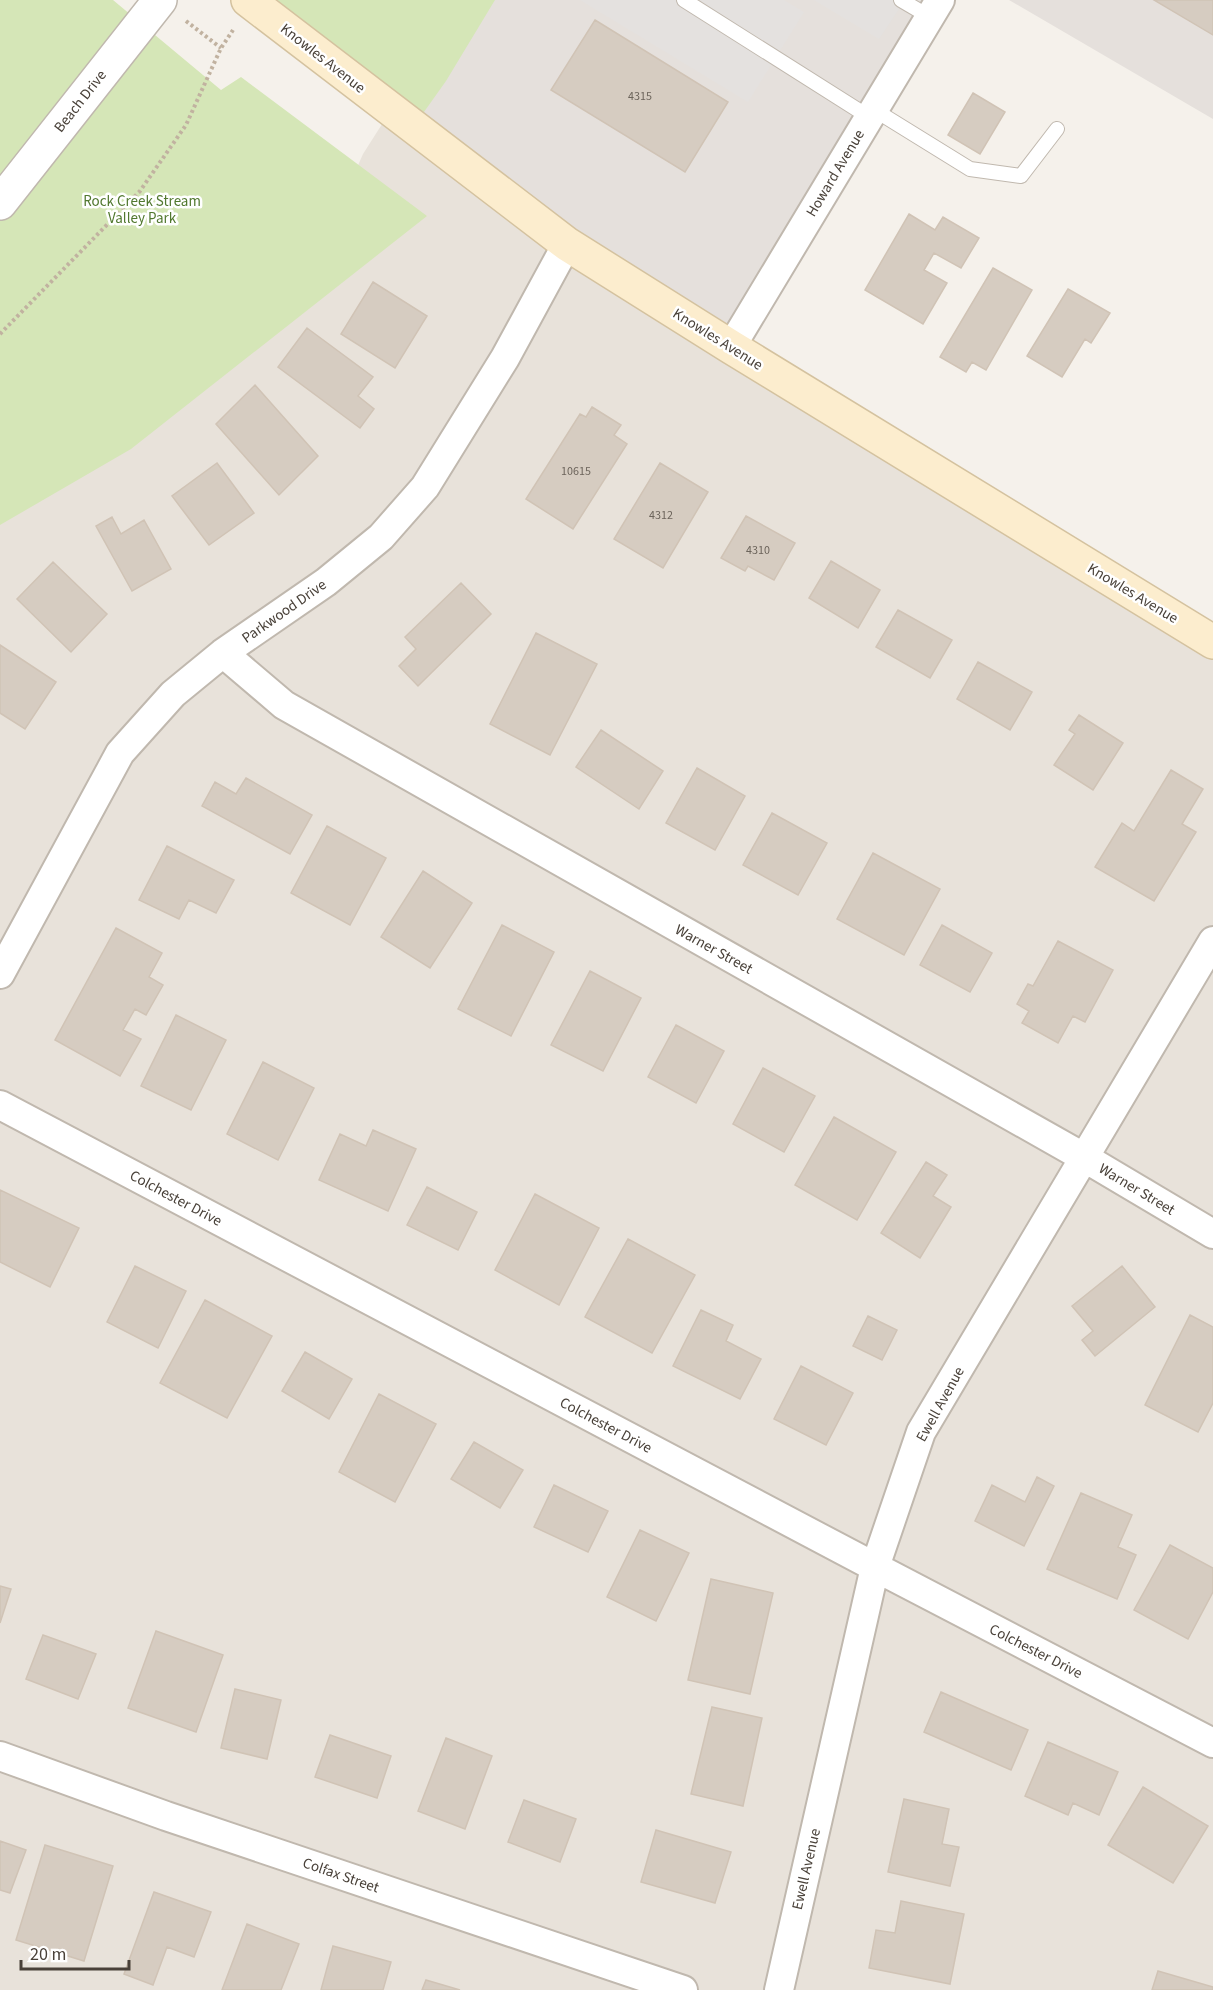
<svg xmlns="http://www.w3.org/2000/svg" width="1213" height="1990" font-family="'Source Sans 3',sans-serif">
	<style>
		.residential { fill: #e8e2da }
		.industrial { fill: #e5e0dc }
		.green { fill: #d5e6b7 }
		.parking { fill: #e4e1df }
		.building { fill: #d6ccc1; stroke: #d0c3b5; stroke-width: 1.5 }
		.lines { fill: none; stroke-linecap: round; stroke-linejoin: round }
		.service-casing { stroke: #c0b8ae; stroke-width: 16 }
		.minor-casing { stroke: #c0b8ae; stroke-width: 32 }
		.tertiary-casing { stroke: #c0b8ae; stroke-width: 36 }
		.secondary-casing { stroke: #d4c29f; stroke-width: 36 }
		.path { stroke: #c1b2a0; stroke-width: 4; stroke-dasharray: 3 3; stroke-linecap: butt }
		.service { stroke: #fff; stroke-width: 14 }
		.minor { stroke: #fff; stroke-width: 28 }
		.tertiary { stroke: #fff; stroke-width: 33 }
		.secondary { stroke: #fcedce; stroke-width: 33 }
		.labels { text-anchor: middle; stroke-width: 5; stroke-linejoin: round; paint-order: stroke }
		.number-label { font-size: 12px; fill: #6c645b }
		.street-label { font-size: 15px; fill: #494139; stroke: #fff }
		.park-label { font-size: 15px; fill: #51782f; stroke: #fff }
	</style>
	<rect width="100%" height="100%" fill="#f5f1eb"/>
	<path class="residential" d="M391 110 1213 642V1990H0V504L345 195 363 154Z"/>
	<path class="industrial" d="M461 0H940L731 347 391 110Z
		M1009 0H1213V119Z"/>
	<path class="green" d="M0 0H113L221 90 241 77 427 216 131 449 0 525Z
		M275 0H495L446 81 419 119Z"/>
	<path class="parking" d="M580 0H784L804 12 748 102Z
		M814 0H905L879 39Z"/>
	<path class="building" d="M1154 0H1213V35Z
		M595 20 728 102 685 172 551 90Z
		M973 93 1005 112 980 154 948 135Z
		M909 214 935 230 943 217 979 238 961 268 934 253 924 270 947 283 923 324 865 290Z
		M993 268 1032 290 986 370 972 362 966 372 940 357Z
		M373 282 427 316 395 368 341 334Z
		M1068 289 1110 313 1091 343 1085 339 1062 377 1027 356Z
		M307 328 373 377 358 396 374 409 360 428 278 367Z
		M255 385 318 456 279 495 216 424Z
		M592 407 621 425 614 435 627 444 573 529 526 499 580 414 586 417Z
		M217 463 254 513 209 545 172 496Z
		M660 463 708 492 663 568 614 539Z
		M746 516 795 543 774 580 748 566 745 571 721 558Z
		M112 517 121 534 144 520 171 569 132 591 96 526Z
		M831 561 880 590 858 628 809 598Z
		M53 562 107 614 71 652 17 599Z
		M461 583 491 614 418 686 399 666 416 649 405 637Z
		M898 610 952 640 930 678 876 647Z
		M536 633 597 664 550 755 490 724Z
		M0 645 56 682 25 729 0 713Z
		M978 662 1032 692 1010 730 957 699Z
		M1079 715 1123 743 1093 790 1054 765 1075 734 1069 730Z
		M601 730 663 771 639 809 576 767Z
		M697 768 745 796 715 850 666 823Z
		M1171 770 1203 789 1182 824 1196 832 1154 901 1095 867 1122 823 1134 831Z
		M246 778 312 815 290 854 202 806 215 782 236 794Z
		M772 813 827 843 798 895 743 865Z
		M327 826 386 858 350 925 291 893Z
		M167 846 234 880 216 913 189 900 179 919 139 900Z
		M873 853 940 889 904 955 837 919Z
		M423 871 472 903 430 968 381 937Z
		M502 925 554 952 511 1036 458 1009Z
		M942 925 992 953 970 992 920 965Z
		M116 928 162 953 149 977 163 985 146 1015 135 1009 123 1030 141 1039 120 1076 55 1040Z
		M1058 941 1113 970 1085 1022 1073 1016 1058 1043 1022 1023 1029 1011 1017 1004 1028 984 1033 986Z
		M590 971 641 998 603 1071 551 1045Z
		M176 1015 226 1040 191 1110 141 1086Z
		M676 1025 724 1051 696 1103 648 1077Z
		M263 1062 314 1088 278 1160 227 1134Z
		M763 1068 815 1096 784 1152 733 1124Z
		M834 1117 896 1152 857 1220 795 1185Z
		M373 1130 416 1149 388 1211 319 1180 340 1134 366 1146Z
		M926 1162 947 1175 933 1196 951 1207 920 1258 881 1233Z
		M427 1187 477 1212 458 1250 407 1225Z
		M0 1190 79 1228 50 1287 0 1262Z
		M535 1194 599 1228 559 1305 495 1270Z
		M628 1239 695 1275 652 1353 585 1317Z
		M135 1266 186 1291 158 1348 107 1322Z
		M1122 1266 1155 1307 1095 1356 1082 1340 1093 1331 1072 1306Z
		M205 1300 272 1336 227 1418 160 1383Z
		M701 1310 733 1325 726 1341 761 1359 740 1399 673 1366Z
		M1190 1315 1213 1327V1403L1198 1432 1145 1405Z
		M868 1316 897 1330 882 1360 853 1346Z
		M305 1352 352 1379 329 1419 282 1391Z
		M801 1366 853 1393 826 1445 774 1419Z
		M379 1394 436 1424 395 1502 339 1472Z
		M474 1442 523 1470 500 1508 451 1479Z
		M1037 1477 1054 1486 1024 1546 975 1521 992 1485 1025 1502Z
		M554 1485 608 1511 588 1552 534 1527Z
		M1081 1493 1132 1515 1118 1547 1136 1555 1117 1599 1047 1569Z
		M640 1530 689 1553 656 1621 607 1597Z
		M1170 1545 1213 1568V1592L1188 1639 1134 1610Z
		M711 1579 773 1593 750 1694 688 1680Z
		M0 1586 11 1589 0 1623Z
		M156 1631 223 1655 196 1732 128 1708Z
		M43 1635 96 1654 78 1699 26 1679Z
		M235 1689 281 1700 267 1759 221 1748Z
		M941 1692 1028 1730 1011 1770 924 1732Z
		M712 1707 762 1718 743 1806 691 1794Z
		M330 1735 391 1756 377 1798 315 1777Z
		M446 1738 492 1756 465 1829 418 1811Z
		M1048 1742 1118 1772 1099 1815 1073 1803 1068 1815 1025 1796Z
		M1143 1787 1208 1826 1173 1883 1108 1845Z
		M904 1799 949 1809 942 1844 959 1847 950 1886 888 1872Z
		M524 1800 576 1819 560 1862 508 1842Z
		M656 1830 731 1852 715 1903 641 1882Z
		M0 1841 26 1850 10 1893 0 1890Z
		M45 1845 113 1866 84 1961 16 1940Z
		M154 1892 211 1912 194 1957 167 1947 153 1985 124 1974Z
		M901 1901 964 1914 950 1984 869 1968 876 1930 895 1933Z
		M247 1924 299 1944 281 1990H222Z
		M333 1946 391 1962 383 1990H321Z
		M1158 1971 1213 1987V1990H1152Z
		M426 1980 460 1990H422Z"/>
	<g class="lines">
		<defs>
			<path id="service" d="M684 0 869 117
				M901 0 930 17
				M873 109 970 169 1021 176 1057 129"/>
			<path id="minor" d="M731 347 940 0
				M223 653 284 705 1085 1158 1213 1234
				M0 974 120 753 173 694 223 653 326 582 381 537 425 487 505 358 567 244
				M0 1105 875 1567 1213 1743
				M0 1756 166 1816 683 1990
				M779 1990 875 1567 921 1432 1213 941"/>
			<path id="tertiary" d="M0 203 160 0"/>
			<path id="secondary" d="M248 0 567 244 731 347 1213 642"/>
		</defs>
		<use href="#service" class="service-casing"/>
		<use href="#minor" class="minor-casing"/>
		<use href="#tertiary" class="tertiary-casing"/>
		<use href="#secondary" class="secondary-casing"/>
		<path class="path" d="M186 21 221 48
			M0 334 140 191 186 125 221 48 233 30"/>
		<use href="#service" class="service"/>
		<use href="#minor" class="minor"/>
		<use href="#tertiary" class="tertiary"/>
		<use href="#secondary" class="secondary"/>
	</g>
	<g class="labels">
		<g class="number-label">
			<text x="640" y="100">4315</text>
			<text x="576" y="475">10615</text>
			<text x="661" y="519">4312</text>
			<text x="758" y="554">4310</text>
		</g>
		<g class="street-label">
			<text transform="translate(323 58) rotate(38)" y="5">Knowles Avenue</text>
			<text transform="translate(80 101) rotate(-52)" y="5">Beach Drive</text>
			<text transform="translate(835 173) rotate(-59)" y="5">Howard Avenue</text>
			<text transform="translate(718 339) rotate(32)" y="5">Knowles Avenue</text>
			<text transform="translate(1133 593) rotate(31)" y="5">Knowles Avenue</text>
			<text transform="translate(284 611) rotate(-35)" y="5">Parkwood Drive</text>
			<text transform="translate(714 949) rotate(29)" y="5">Warner Street</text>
			<text transform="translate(1137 1189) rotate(31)" y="5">Warner Street</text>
			<text transform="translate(176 1198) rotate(28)" y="5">Colchester Drive</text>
			<text transform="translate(940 1404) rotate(-61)" y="5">Ewell Avenue</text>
			<text transform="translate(606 1425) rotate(28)" y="5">Colchester Drive</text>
			<text transform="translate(1036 1651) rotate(27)" y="5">Colchester Drive</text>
			<text transform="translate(806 1869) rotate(-77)" y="5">Ewell Avenue</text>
			<text transform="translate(341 1875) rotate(19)" y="5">Colfax Street</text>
		</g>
		<g class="park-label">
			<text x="142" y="206">Rock Creek Stream<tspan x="142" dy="17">Valley Park</tspan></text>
		</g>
	</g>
	<path d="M21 1960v9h108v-9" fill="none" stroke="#494139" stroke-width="3"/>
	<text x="30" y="1960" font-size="18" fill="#494139" stroke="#ffffff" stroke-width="4.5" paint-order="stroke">20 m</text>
</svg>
